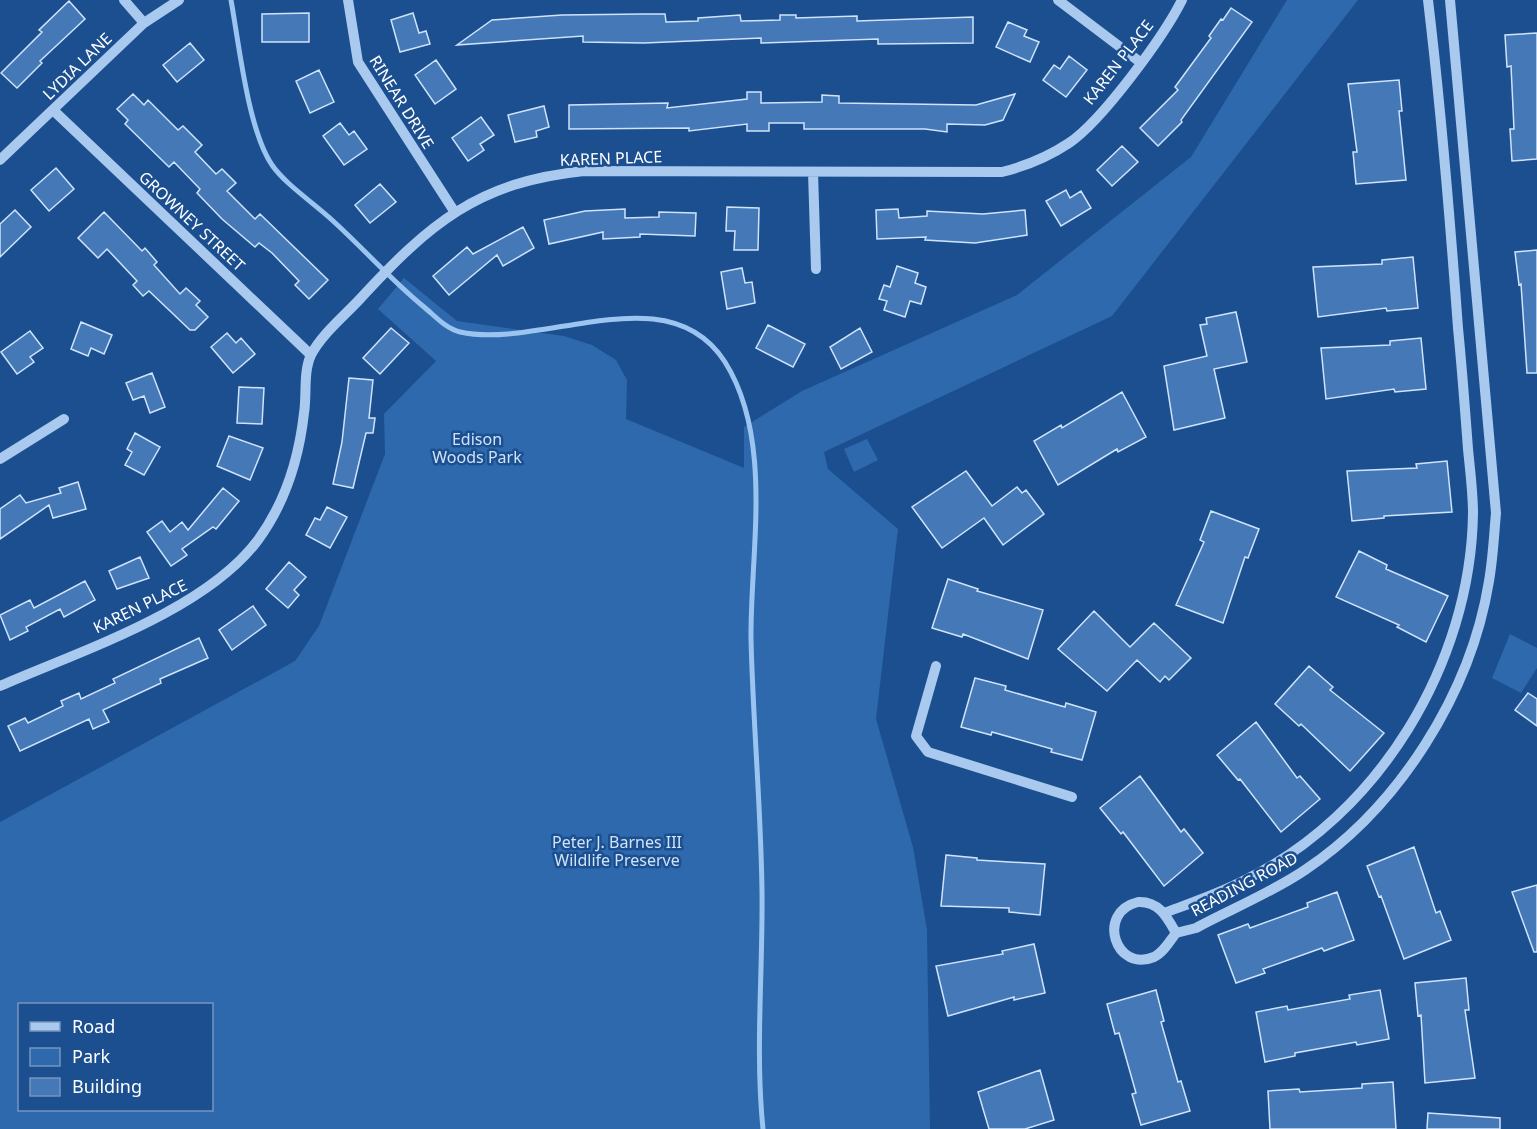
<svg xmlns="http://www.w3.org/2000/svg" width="1537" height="1129" font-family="'Noto Sans',sans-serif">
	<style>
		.green { fill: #2e69ad; fill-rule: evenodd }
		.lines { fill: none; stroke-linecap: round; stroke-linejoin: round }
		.stream { stroke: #9cc4f0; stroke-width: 5 }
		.building { fill: #4478b7; stroke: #cfe3fa; stroke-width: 1.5 }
		.minor { stroke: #a9c9ee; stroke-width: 10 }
		.labels { text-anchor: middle; stroke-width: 5; stroke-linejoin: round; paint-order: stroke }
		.street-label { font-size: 16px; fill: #fff; stroke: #1b4f8f }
		.park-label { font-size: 16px; fill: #cfe3fa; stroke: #1b4f8f }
	</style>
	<rect width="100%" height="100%" fill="#1b4f8f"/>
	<path class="green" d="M1287 0H1358L1112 316 824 452 828 469 898 529 876 719 913 847 927 930 930 1129H0V822L295 661 319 626 385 454 384 414 436 361 378 309 404 278 457 321 564 336 592 345 616 360 627 380 626 419 744 468V427L802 391 1017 295 1191 157ZM20 1004H212V1110H20Z
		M867 439 878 460 854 472 844 449Z
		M1510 634 1537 648V668L1521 693 1492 678Z"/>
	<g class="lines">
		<path class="stream" d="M231 0C239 44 248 130 272 165 285 184 315 204 332 220 363 248 391 280 424 307 434 315 446 329 460 332 542 350 668 273 725 362 774 440 750 553 751 639 753 723 761 808 762 892 763 970 755 1051 763 1129"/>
	</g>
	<path class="building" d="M69 1 85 19 40 61 42 63 17 88 1 73 42 32 39 30Z
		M1231 8 1252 22 1181 120 1182 122 1158 146 1140 128 1178 90 1175 87 1211 38 1209 36 1221 19 1223 20Z
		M309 13V42H262V14Z
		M413 13 419 33 426 31 430 44 400 52 391 20Z
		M643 14H665L666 22 698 21V18L740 15 741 21 780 20V15H796V18L857 16V21L973 17V43L878 44V39L761 43V38L644 43 583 42V36L457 45 492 20 562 15Z
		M1008 22 1027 30 1024 36 1039 42 1030 62 996 47Z
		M1537 33V159L1512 161 1510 129H1514L1511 66 1507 67 1505 35Z
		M190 43 204 60 177 82 163 65Z
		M1069 56 1087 70 1066 97 1043 80 1054 65 1060 69Z
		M436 60 456 89 435 104 415 75Z
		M319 70 334 102 310 113 296 81Z
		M1399 80 1402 111H1399L1406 180 1356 184 1353 152H1357L1348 84Z
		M747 92H761V103L822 102V95L839 96V103L976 105 1015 94 1003 120 985 125 947 124V132L925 129H804V123H769V131H747V124L689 131V128L569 129V105L668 103 667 108 747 99Z
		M133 94 144 105 148 100 178 130 183 126 202 145 195 152 216 174 222 169 236 183 227 191 255 219 260 214 328 280 309 299 295 285 299 281 272 253 259 243 255 247 222 219 197 193 200 189 174 162 169 167 125 124 128 120 117 109Z
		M544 106 549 127 536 131 537 137 515 142 508 115Z
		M481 117 494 135 480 144 484 150 468 161 452 138Z
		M340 123 349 135 354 131 367 149 344 165 323 136Z
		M1122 146 1138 162 1112 186 1097 170Z
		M56 168 74 189 49 211 31 190Z
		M380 184 396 202 370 223 355 205Z
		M1066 190 1070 198 1081 191 1091 208 1061 226 1046 201Z
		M727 207 759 208 758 250H734L735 231H726Z
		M625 209V218L659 217V212L696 213 695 236 640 234V237L603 239V232L549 244 544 220 585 211Z
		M898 209 899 218 927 216V211L983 214 1025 210 1027 235 975 243 925 240 926 237 877 239 876 210Z
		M15 210 31 227 0 257V224Z
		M104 212 142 251 145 248 157 262 154 265 180 294 186 288 200 301 196 305 208 317 195 330H190L149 291 143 296 133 285 137 281 107 249 98 258 78 238Z
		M523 227 534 248 503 266 497 255 449 295 433 276 467 247 473 254Z
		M1537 250V373H1527L1521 284 1519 285 1515 252Z
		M1413 257 1418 308 1387 311 1386 308 1318 317 1313 267 1382 264V260Z
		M897 266 918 273 915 283 926 287 921 304 910 301 905 317 884 310 887 301 879 299 884 285 890 287Z
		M742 268 745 283 752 282 755 303 727 309 721 272Z
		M1236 312 1247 362 1214 369 1225 418 1174 430 1164 366 1207 356 1200 325 1207 324 1206 318Z
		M81 322 112 335 104 354 91 348 88 356 71 349Z
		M768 325 805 344 793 367 756 348Z
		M391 328 409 343 380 374 363 358Z
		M860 328 872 352 841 369 830 347Z
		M30 331 43 348 30 357 34 362 17 374 1 352Z
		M227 333 236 343 241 338 255 354 233 373 211 347Z
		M1421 338 1426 389 1395 392 1394 389 1326 399 1321 348 1390 345V341Z
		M152 373 165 407 150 413 144 396 133 400 126 383Z
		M349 378 373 380 369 418H375L373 433H366L353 488 333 484 342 442Z
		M239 387 264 388 262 424 237 423Z
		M1122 392 1146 437 1118 452 1117 449 1058 485 1034 441 1061 425 1062 428Z
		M135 433 160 447 144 475 125 465 132 452 127 449Z
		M229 436 263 448 250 480 217 466Z
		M1447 461 1452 512 1384 516V518L1352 521 1347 471 1417 468 1416 464Z
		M966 471 992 506 1017 487 1022 493 1026 490 1044 514 1003 545 984 518 942 548 912 507Z
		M78 482 86 509 53 518 49 505 0 539V509L20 495 26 503 61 493 59 488Z
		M223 488 239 501 216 529 213 527 182 549 187 555 171 566 147 532 162 521 170 532 182 522 188 530Z
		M327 507 347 517 330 548 306 535 315 518 320 520Z
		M1211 511 1259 529 1248 558 1245 557 1223 623 1176 605 1204 542 1200 540Z
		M1359 551 1387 565 1386 569 1448 596 1426 642 1397 627 1399 625 1336 597Z
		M140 557 149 578 117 589 109 571Z
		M289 562 306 577 294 590 299 595 288 608 266 589Z
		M948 579 978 589 977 591 1043 610 1028 659 963 634 962 637 932 628Z
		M85 581 95 600 64 617 60 609 26 627 28 631 10 640 0 615 30 600 34 608Z
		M253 606 266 625 232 650 219 630Z
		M1094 611 1130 647 1154 623 1191 658 1169 680 1165 676 1160 682 1137 660 1107 691 1058 649Z
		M199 638 208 658 160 679 161 683 103 710 109 722 93 729 89 719 20 751 8 726 25 718 28 723 63 706 61 701 79 693 81 699 115 683 113 679Z
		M1309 666 1333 687 1330 690 1384 733 1350 771 1301 724 1299 726 1275 704Z
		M975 678 1006 686 1005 690 1065 707 1066 703 1096 712 1082 760 1051 752 1052 749 992 732 991 735 961 727Z
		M1528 693 1537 699V726L1515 710Z
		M1256 722 1297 778 1300 776 1320 799 1281 832 1240 779 1238 780 1217 755Z
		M1140 776 1181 832 1184 829 1203 853 1164 886 1123 832 1121 834 1100 808Z
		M1414 847 1436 913 1440 911 1451 940 1404 959 1381 896 1379 897 1367 866Z
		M946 855 977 858V860L1045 864 1040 915 1009 912V908L941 906Z
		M1537 885V952H1534L1512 892Z
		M1337 892 1354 940 1324 951 1322 948 1263 969 1265 973 1236 983 1218 935 1248 924 1250 928 1308 907 1307 903Z
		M1034 944 1045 993 1014 1000V997L948 1016 936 966 1003 954 1002 951Z
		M1466 978 1469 1010H1465L1475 1078 1425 1083 1421 1015 1418 1016 1415 983Z
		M1156 990 1164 1021 1161 1022 1178 1082 1181 1081 1190 1111 1141 1125 1132 1094 1136 1093 1119 1033 1115 1034 1107 1004Z
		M1380 990 1389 1039 1357 1045 1356 1042 1295 1053V1056L1265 1062 1256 1012 1287 1006 1288 1010 1350 999 1349 995Z
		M1040 1070 1054 1120 1025 1129H989L978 1092Z
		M1393 1082 1396 1129H1270L1268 1091 1299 1089 1300 1092 1362 1088V1084Z
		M1428 1113 1500 1118V1129H1427Z"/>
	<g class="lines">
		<path class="minor" d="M124 0 144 23
			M348 0 358 62 454 211
			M1058 0 1140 62
			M53 110 311 355
			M0 160 144 23 179 0
			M813 172 816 269
			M0 459 64 419
			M936 666 916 736 928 752 1072 797
			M0 686C80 651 205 611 258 540 285 503 299 458 304 413 307 395 303 372 311 355 321 335 344 316 359 300 429 224 477 182 584 171L1002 172C1026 166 1048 157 1069 143 1102 121 1164 36 1182 0
			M1138 902C1159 901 1167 917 1176 933 1170 941 1163 953 1154 957 1115 973 1096 912 1138 902Z
			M1164 913C1191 903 1218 894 1243 881 1379 816 1471 663 1473 513 1473 492 1470 470 1468 449 1465 409 1462 368 1458 328 1450 218 1441 109 1428 0
			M1176 933 1196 928C1231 909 1271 893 1305 870 1399 807 1471 693 1489 581 1493 558 1494 535 1496 513L1450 0"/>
	</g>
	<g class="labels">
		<g class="street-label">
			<text transform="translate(1118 62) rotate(-52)" y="6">KAREN PLACE</text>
			<text transform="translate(77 66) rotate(-44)" y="6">LYDIA LANE</text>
			<text transform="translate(402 102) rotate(58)" y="6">RINEAR DRIVE</text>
			<text transform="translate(611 158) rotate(-2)" y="6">KAREN PLACE</text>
			<text transform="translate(192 221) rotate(43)" y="6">GROWNEY STREET</text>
			<text transform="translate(140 606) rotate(-26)" y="6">KAREN PLACE</text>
			<text transform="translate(1244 884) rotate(-28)" y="6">READING ROAD</text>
		</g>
		<g class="park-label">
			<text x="477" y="445">Edison<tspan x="477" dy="18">Woods Park</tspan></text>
			<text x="617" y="848">Peter J. Barnes III<tspan x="617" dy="18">Wildlife Preserve</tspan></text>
		</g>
	</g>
	<rect x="18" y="1003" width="195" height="108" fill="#1b4f8f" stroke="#7695bc" stroke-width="1.5"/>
	<rect x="30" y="1022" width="30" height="9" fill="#a9c9ee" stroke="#7695bc" stroke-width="1.5"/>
	<text x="72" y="1033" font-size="18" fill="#ffffff">Road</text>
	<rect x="30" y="1048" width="30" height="18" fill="#2e69ad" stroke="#7695bc" stroke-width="1.5"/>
	<text x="72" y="1063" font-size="18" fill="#ffffff">Park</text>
	<rect x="30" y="1078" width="30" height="18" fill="#4478b7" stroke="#7695bc" stroke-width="1.5"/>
	<text x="72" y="1093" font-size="18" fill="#ffffff">Building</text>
</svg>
